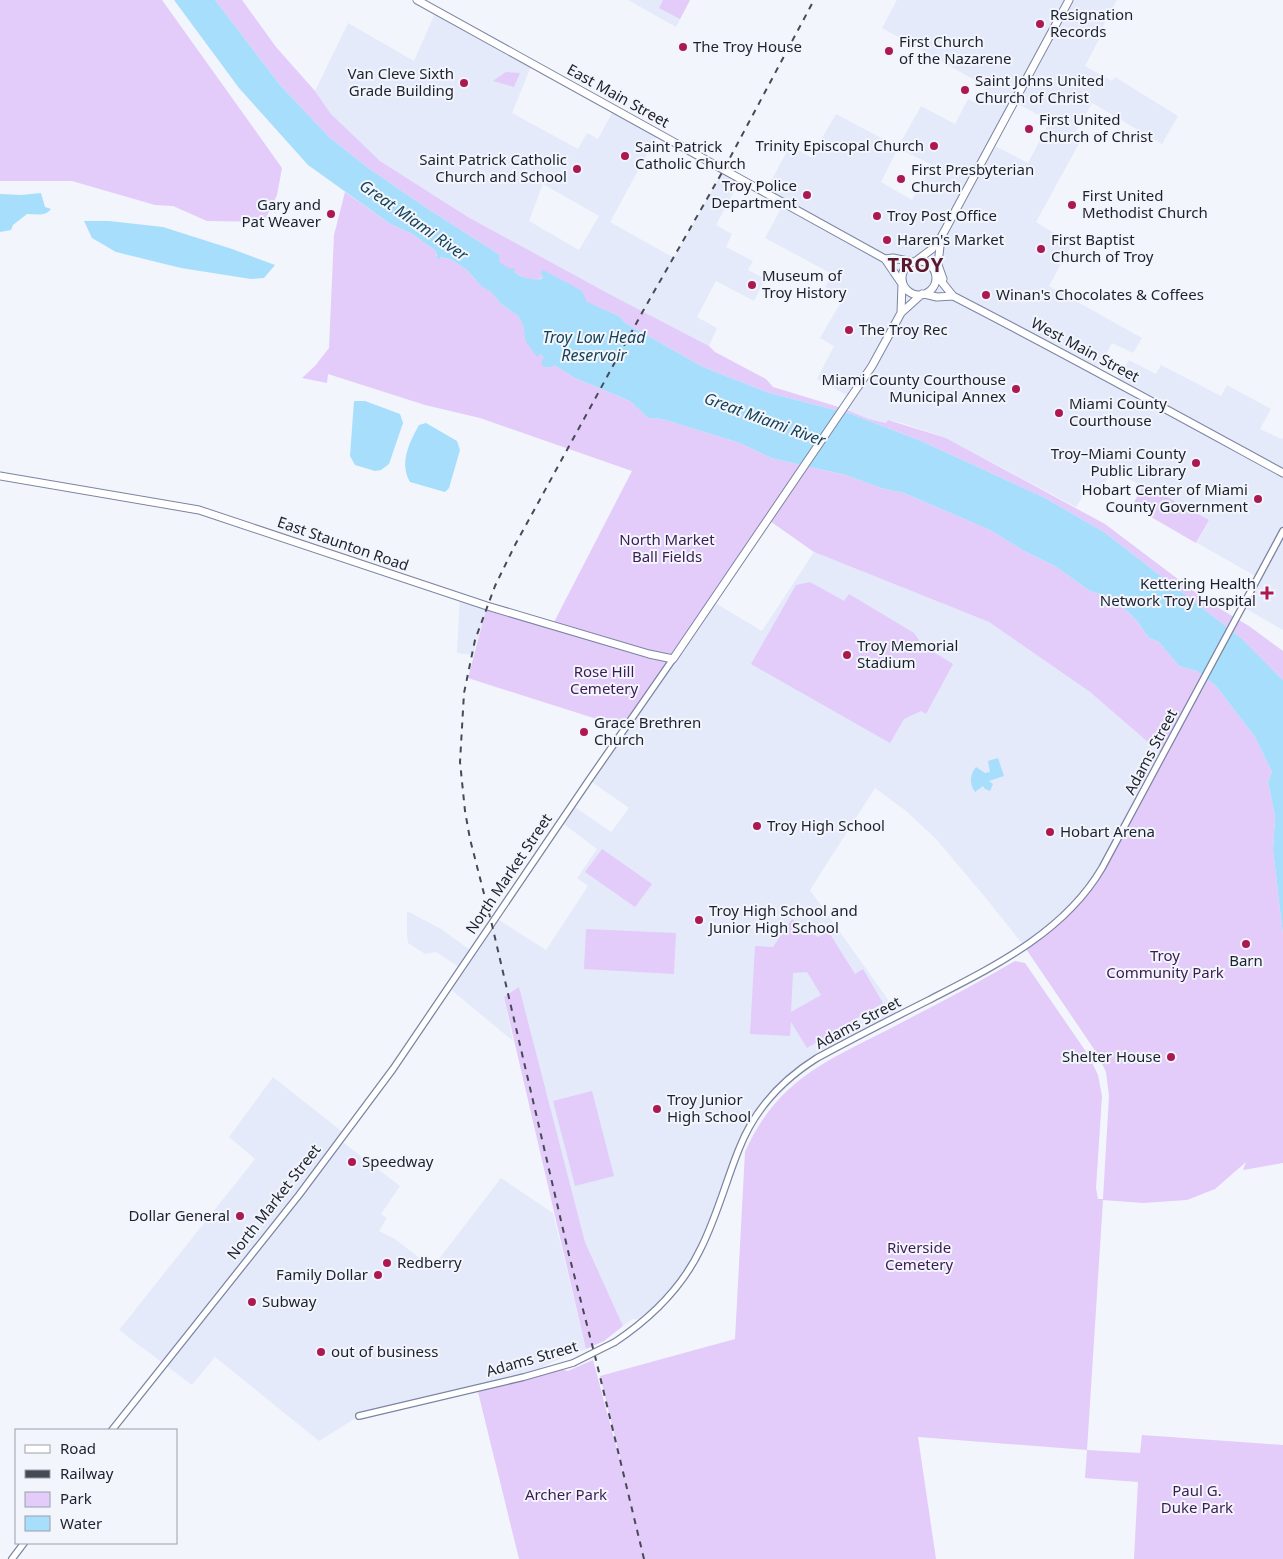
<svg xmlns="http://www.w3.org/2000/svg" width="1283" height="1559" font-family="'Noto Sans',sans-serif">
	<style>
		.built { fill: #e4eafa; fill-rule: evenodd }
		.green { fill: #e3cbfa; fill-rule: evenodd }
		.water { fill: #a6defc }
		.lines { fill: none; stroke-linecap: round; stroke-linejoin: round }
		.minor-casing { stroke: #7b85a2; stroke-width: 8 }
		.major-casing { stroke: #7b85a2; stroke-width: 9 }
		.minor { stroke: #fff; stroke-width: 5.5 }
		.major { stroke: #fff; stroke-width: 7 }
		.rail { stroke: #464a55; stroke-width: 2; stroke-dasharray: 6 6; stroke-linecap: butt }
		.minor-bridge-casing { stroke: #7b85a2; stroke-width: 8; stroke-linecap: butt }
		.minor-bridge { stroke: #fff; stroke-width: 5.5 }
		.poi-dot { fill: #ab1950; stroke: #f3f5fc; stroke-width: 2 }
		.labels { text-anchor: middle; stroke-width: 4; stroke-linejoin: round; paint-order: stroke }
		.poi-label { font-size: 15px; fill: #1d212d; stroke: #f3f5fc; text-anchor: start }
		.street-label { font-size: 15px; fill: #1d212d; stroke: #f3f5fc }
		.park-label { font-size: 15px; fill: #3c1b53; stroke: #f3f5fc }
		.water-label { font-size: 16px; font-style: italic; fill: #144257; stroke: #f3f5fc }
		.district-label { font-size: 20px; font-weight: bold; letter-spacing: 1px; fill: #5b172c; stroke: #f3f5fc }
	</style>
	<rect width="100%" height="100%" fill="#f3f5fc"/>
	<path class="built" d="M628 0H690L676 27Z
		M897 0H1117L1102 28 1104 30 1085 66 1112 81 1115 77 1178 116 1162 144 1092 103 1075 134 1082 138 1036 222 1072 244 1049 286 1142 338 1133 353 1112 343 1097 371 1116 382 1129 360 1156 374 1161 365 1221 396 1227 385 1271 409 1260 429 1281 439 1283 438V630L1243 607 1259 578 1197 543 1209 520 1144 484 1143 486 1112 470 1101 490 1090 485 1076 507 946 438 902 423 888 420 886 423 869 419 842 408 850 397 817 379 834 346 820 338 844 297 825 287 832 274 765 238 784 203 765 192 790 146 811 157 836 114 898 147 921 106 955 124 968 99 978 104 987 87 882 28ZM1014 102 1050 121 1028 163 991 144ZM898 148 932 165 912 200 881 182Z
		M436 11 532 64 512 113 578 149 587 133 598 139 614 109 658 134 610 222 674 258 724 169 741 179 716 225 732 234 726 247 753 261 748 270 765 279 754 301 716 281 697 317 717 328 709 346 613 296 468 217 380 161 331 114 315 91 348 23 414 61ZM543 184 599 216 579 250 529 221Z
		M814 552 989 622 1090 692 1163 755 1102 868 1079 901 1024 946 985 897 936 839 906 811 875 788 810 890 899 1015 827 1053 786 1081 750 1125 694 1261 646 1320 632 1319 623 1326 585 1242 519 988 504 997 513 1041 449 988 462 969 436 952 425 954 408 943 407 935V911L441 929 473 952 496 918 546 950 588 886 577 878 597 849 561 822 572 805 611 832 629 808 589 780 712 601 762 631Z
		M460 597 487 606 473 655 457 653Z
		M273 1077 344 1133 340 1140 400 1186 381 1214 387 1218 379 1231 395 1239 432 1268 501 1178 553 1213 586 1349 552 1362 524 1377 359 1416 319 1441 215 1357 192 1385 119 1330 255 1159 229 1137Z"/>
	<path class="green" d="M0 0H162L282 168 277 195 264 222 207 221 173 206 155 205 72 181H0Z
		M215 0H242L276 47 315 91 331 114 380 161 468 217 613 296 709 346 715 352 766 379 773 387 842 408 869 419 886 423 888 420 946 438 1105 524 1207 601 1249 626 1283 651V680L1241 638 1104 532 1045 498 921 441 851 414 769 393 703 367 625 323 619 316 586 302 543 277C529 286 510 269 498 262L500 255 428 209 368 168 329 137 280 85Z
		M663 0H690L680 19 659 8Z
		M506 72 520 73 514 87 493 81Z
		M345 192 389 223 412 234 436 251V256L452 260 467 270 481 286 491 292 500 303 518 316 523 325 525 340 538 354H540L554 365 575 378 630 401 648 418 662 419 740 443 771 458 846 475 881 488 904 493 990 530 1024 551 1055 566 1090 591 1108 596 1122 606 1138 622 1149 638 1159 642 1179 666 1197 671 1216 686 1255 737 1272 772 1268 782 1275 816 1273 850 1283 935V1163L1243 1170 1246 1162 1215 1189 1187 1200 1143 1203 1103 1200 1087 1450 1140 1453 1142 1435 1283 1445V1559H1134L1138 1482 1085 1478 1087 1450 918 1437 936 1559H519L477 1388 557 1368 568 1371 593 1360 626 1483 600 1376 735 1339 745 1152C777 1079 829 1060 895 1026 935 1005 976 984 1015 961L1025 963 1089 1056 1098 1075 1102 1096 1096 1188 1098 1199H1103L1109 1096 1106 1072 1096 1052 1024 946 1047 931 1092 884 1163 755 1090 692 989 622 814 552 767 519 625 728 468 678 487 606 552 626 632 471 480 418 425 405 328 374 327 383 302 378 315 366 329 348 334 235Z
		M1144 484 1209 520 1196 543 1132 506Z
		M810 582 844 601 849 594 914 633 923 646 953 664 926 714 921 711 904 719 890 743 751 664 796 585Z
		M602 849 652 884 635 907 585 872Z
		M792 919 818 937 828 931 855 974 863 969 883 1003 807 1048 791 1022 790 1036 750 1034 755 946 773 947ZM807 972 821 995 791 1012 793 973Z
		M586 929 676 933 674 974 584 969Z
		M519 987 585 1242 623 1326 604 1341 586 1349 504 997Z
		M592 1091 614 1176 575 1186 553 1101Z"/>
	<path class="water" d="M174 0H215L280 85 329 137 368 168 428 209 500 255 499 262 510 269 515 268 514 272C522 278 531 280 541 279L543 277 541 272 543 270 582 291 587 302 619 316 625 323 703 367 769 393 851 414 921 441 1045 498 1104 532 1241 638 1283 680V935L1273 850 1275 816 1268 782 1272 772 1255 737 1216 686 1197 671 1179 666 1159 642 1149 638 1138 622 1122 606 1108 596 1090 591 1055 566 1024 551 990 530 904 493 881 488 846 475 771 458 740 443 662 419 648 418 630 401 575 378 554 365 551 367H544L541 363 544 357 540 354 537 357 525 340 523 325 518 316 500 303 491 292 481 286 467 270 452 260 441 257 439 259H437L436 251 412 234 389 223 308 165 239 88Z
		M41 193 45 207 51 209C45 217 36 214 27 214L13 225 11 230 0 232V194L21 195Z
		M84 221H109L163 227 232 249 275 265 264 278 251 279 181 268 116 252 92 238Z
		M354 401H365L400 414 403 423 389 464 381 470 375 471 355 465 350 456Z
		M426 423 457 441 460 450 449 488 445 492 410 482C399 463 409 443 419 425Z
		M998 758 1004 776 989 781 993 784 990 791 985 789 983 786 975 792C969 783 970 775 976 767L985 773 990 772 988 761Z"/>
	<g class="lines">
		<defs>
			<path id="minor" d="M615 1342C651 1318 682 1288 701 1248 717 1216 726 1181 739 1149 754 1110 782 1080 817 1058 854 1038 891 1019 929 1000 993 967 1064 933 1102 868L1283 531
				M359 1416 524 1377 573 1363
				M112 1430 299 1195 393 1069 589 780 673 659
				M12 1559 24 1543"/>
			<path id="major" d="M417 0 885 259
				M938 243 940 246 938 265 943 279
				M885 259 902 284 901 313
				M885 259 893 258 913 262
				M916 261 932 249 936 243H938L1069 0
				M902 278a17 17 0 1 1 34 0a17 17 0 1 1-34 0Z
				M937 276 953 296C1064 353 1173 413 1283 473
				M924 294 937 297 953 296
				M0 476 199 510 487 606 649 654 673 659 872 366 901 313 922 294"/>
		</defs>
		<use href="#minor" class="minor-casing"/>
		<use href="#major" class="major-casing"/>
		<use href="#minor" class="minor"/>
		<use href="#major" class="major"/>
		<path class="rail" d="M644 1559 596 1360 569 1255 492 925 470 839 465 811 460 762 464 693 475 640 495 586 515 545 643 311 724 169 814 0"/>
		<defs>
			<path id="minor-bridge" d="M573 1363 615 1342"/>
		</defs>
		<use href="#minor-bridge" class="minor-bridge-casing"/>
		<use href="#minor-bridge" class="minor-bridge"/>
	</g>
	<g class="poi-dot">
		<circle cx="1040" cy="24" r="5"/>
		<circle cx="683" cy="47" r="5"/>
		<circle cx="889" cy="51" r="5"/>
		<circle cx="464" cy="83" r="5"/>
		<circle cx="965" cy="90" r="5"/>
		<circle cx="1029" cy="129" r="5"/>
		<circle cx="934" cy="146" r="5"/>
		<circle cx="625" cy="156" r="5"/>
		<circle cx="577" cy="169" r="5"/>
		<circle cx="901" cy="179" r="5"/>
		<circle cx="807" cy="195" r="5"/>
		<circle cx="1072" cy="205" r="5"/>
		<circle cx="331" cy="214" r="5"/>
		<circle cx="877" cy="216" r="5"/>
		<circle cx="887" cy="240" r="5"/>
		<circle cx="1041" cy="249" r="5"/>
		<circle cx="752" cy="285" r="5"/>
		<circle cx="986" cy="295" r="5"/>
		<circle cx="849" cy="330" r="5"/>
		<circle cx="1016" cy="389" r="5"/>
		<circle cx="1059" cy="413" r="5"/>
		<circle cx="1196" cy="463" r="5"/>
		<circle cx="1258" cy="499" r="5"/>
		<path d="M1264.5 585.5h5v5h5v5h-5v5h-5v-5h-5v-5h5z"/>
		<circle cx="847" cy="655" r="5"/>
		<circle cx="584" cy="732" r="5"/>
		<circle cx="757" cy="826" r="5"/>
		<circle cx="1050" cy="832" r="5"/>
		<circle cx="699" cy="920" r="5"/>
		<circle cx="1246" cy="944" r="5"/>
		<circle cx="1171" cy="1057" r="5"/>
		<circle cx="657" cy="1109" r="5"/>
		<circle cx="352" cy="1162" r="5"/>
		<circle cx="240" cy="1216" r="5"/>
		<circle cx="387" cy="1263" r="5"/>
		<circle cx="378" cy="1275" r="5"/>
		<circle cx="252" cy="1302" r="5"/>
		<circle cx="321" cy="1352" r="5"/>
	</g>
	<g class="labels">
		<g class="poi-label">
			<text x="1050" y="20">Resignation<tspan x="1050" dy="17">Records</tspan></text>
			<text x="899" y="47">First Church<tspan x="899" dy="17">of the Nazarene</tspan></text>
			<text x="693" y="52">The Troy House</text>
			<text x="454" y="79" text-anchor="end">Van Cleve Sixth<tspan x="454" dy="17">Grade Building</tspan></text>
			<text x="975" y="86">Saint Johns United<tspan x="975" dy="17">Church of Christ</tspan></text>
			<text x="1039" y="125">First United<tspan x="1039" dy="17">Church of Christ</tspan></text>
			<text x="924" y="151" text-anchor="end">Trinity Episcopal Church</text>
			<text x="635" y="152">Saint Patrick<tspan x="635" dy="17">Catholic Church</tspan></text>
			<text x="567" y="165" text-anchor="end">Saint Patrick Catholic<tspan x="567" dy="17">Church and School</tspan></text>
			<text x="911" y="175">First Presbyterian<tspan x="911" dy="17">Church</tspan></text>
			<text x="797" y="191" text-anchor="end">Troy Police<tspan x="797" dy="17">Department</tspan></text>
			<text x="1082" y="201">First United<tspan x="1082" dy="17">Methodist Church</tspan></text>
			<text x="321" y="210" text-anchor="end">Gary and<tspan x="321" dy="17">Pat Weaver</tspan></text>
			<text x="887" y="221">Troy Post Office</text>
			<text x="897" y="245">Haren's Market</text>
			<text x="1051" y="245">First Baptist<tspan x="1051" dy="17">Church of Troy</tspan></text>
			<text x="762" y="281">Museum of<tspan x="762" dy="17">Troy History</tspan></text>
			<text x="996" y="300">Winan's Chocolates &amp; Coffees</text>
			<text x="859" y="335">The Troy Rec</text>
			<text x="1006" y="385" text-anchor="end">Miami County Courthouse<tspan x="1006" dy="17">Municipal Annex</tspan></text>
			<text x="1069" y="409">Miami County<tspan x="1069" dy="17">Courthouse</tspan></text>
			<text x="1186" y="459" text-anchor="end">Troy–Miami County<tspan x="1186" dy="17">Public Library</tspan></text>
			<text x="1248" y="495" text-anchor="end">Hobart Center of Miami<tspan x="1248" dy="17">County Government</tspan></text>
			<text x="1256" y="589" text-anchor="end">Kettering Health<tspan x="1256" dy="17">Network Troy Hospital</tspan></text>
			<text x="857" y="651">Troy Memorial<tspan x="857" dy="17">Stadium</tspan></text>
			<text x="594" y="728">Grace Brethren<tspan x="594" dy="17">Church</tspan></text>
			<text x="767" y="831">Troy High School</text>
			<text x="1060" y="837">Hobart Arena</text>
			<text x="709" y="916">Troy High School and<tspan x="709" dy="17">Junior High School</tspan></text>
			<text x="1246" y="966" text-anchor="middle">Barn</text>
			<text x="1161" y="1062" text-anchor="end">Shelter House</text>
			<text x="667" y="1105">Troy Junior<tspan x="667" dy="17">High School</tspan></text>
			<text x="362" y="1167">Speedway</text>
			<text x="230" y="1221" text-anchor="end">Dollar General</text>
			<text x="397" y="1268">Redberry</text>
			<text x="368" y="1280" text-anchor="end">Family Dollar</text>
			<text x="262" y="1307">Subway</text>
			<text x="331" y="1357">out of business</text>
		</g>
		<g class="street-label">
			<text transform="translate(618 96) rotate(29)" y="5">East Main Street</text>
			<text transform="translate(1085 350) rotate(28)" y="5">West Main Street</text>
			<text transform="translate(343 544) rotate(19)" y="5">East Staunton Road</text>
			<text transform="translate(1151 752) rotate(-62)" y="5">Adams Street</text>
			<text transform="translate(509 874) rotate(-56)" y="5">North Market Street</text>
			<text transform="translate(858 1023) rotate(-28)" y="5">Adams Street</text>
			<text transform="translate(274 1202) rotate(-52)" y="5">North Market Street</text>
			<text transform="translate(532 1359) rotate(-16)" y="5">Adams Street</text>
		</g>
		<g class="park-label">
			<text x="667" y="545">North Market<tspan x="667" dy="17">Ball Fields</tspan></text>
			<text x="604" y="677">Rose Hill<tspan x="604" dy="17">Cemetery</tspan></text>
			<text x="1165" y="961">Troy<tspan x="1165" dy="17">Community Park</tspan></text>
			<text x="919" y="1253">Riverside<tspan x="919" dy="17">Cemetery</tspan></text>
			<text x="1197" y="1496">Paul G.<tspan x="1197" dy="17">Duke Park</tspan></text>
			<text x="566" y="1500">Archer Park</text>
		</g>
		<g class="water-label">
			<text transform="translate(414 220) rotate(35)" y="6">Great Miami River</text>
			<text x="594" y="343">Troy Low Head<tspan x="594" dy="18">Reservoir</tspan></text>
			<text transform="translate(765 419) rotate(20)" y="6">Great Miami River</text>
		</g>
		<g class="district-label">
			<text x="916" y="272">TROY</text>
		</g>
	</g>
	<rect x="15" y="1429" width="162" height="115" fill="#f3f5fc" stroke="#9da0a9"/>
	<rect x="25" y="1445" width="25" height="8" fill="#ffffff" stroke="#9da0a9"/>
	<text x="60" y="1454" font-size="15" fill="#1d212d">Road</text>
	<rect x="25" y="1470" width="25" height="8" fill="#464a55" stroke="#9da0a9"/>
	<text x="60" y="1479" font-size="15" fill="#1d212d">Railway</text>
	<rect x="25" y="1492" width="25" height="15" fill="#e3cbfa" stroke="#9da0a9"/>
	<text x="60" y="1504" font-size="15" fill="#1d212d">Park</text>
	<rect x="25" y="1516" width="25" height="15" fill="#a6defc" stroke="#9da0a9"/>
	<text x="60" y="1529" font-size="15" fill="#1d212d">Water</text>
</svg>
